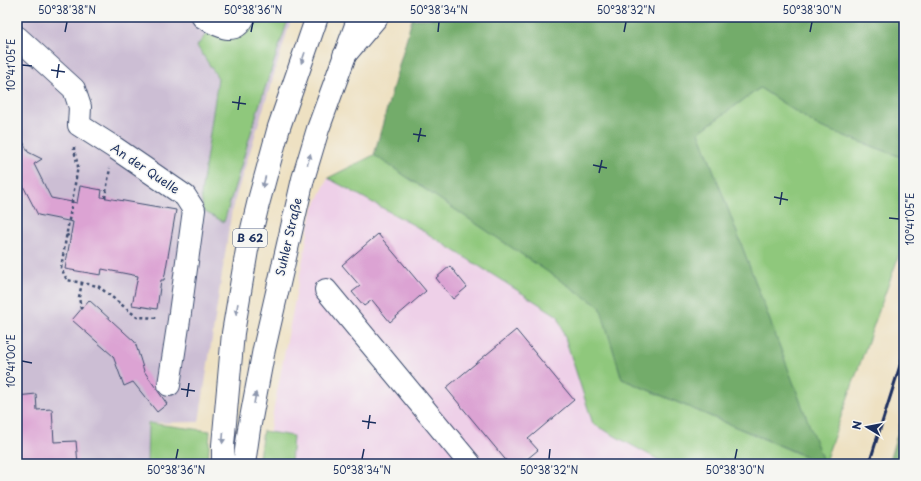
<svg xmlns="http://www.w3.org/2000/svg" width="921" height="481" font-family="'Playpen Sans',sans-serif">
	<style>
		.built { fill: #eed0e8 }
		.industrial { fill: #ccbed4 }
		.green { fill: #8fc87b; stroke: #557c6c }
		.forest { fill: #73ac6b; stroke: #476e64 }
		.building { fill: #dca3d3 }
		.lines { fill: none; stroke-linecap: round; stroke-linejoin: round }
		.minor-casing { stroke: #3b4a6d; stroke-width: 24 }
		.major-casing { stroke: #3b4a6d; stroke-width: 24 }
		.highway-casing { stroke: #3b4a6d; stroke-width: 24 }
		.path { stroke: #3b4a6d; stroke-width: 2.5; stroke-dasharray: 3 3; stroke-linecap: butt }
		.minor { stroke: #fff; stroke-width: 22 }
		.major { stroke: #fff; stroke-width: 22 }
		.highway { stroke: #fff; stroke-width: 22 }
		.rail { stroke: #1b2f5e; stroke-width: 3 }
		.oneway { fill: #8d97ae }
		.ticks { fill: none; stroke: #1b2f5e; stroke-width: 1.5 }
		.labels { text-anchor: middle; stroke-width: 3; stroke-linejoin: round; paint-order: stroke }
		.shield { fill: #f6f6f2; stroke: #5d6b8a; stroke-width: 1 }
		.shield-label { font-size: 11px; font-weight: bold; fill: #1b2f5e }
		.street-label { font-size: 12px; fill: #1b2f5e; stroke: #f6f6f2 }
		.neatline { fill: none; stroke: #1b2f5e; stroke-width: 1.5 }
		.ticks-label { font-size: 10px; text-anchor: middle; fill: #1b2f5e }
	</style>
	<rect width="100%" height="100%" fill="#f6f6f2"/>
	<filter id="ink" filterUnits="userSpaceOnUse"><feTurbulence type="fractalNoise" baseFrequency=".025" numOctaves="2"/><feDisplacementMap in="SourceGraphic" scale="8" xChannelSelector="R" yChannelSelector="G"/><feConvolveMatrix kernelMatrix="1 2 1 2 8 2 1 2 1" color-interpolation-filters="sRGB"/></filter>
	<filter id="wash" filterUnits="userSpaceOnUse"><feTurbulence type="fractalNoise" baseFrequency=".012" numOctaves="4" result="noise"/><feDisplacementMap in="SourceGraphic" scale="16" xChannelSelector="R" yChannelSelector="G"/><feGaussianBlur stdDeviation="0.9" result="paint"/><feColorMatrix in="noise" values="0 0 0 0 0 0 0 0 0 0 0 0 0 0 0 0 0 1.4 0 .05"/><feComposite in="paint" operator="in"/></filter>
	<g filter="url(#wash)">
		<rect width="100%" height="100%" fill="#eee1c2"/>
		<path class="built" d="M374 155 601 307 622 379 824 464H263L312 212 328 178Z"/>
		<path class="industrial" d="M17 17H292L232 209 199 422 148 423 147 464H17Z"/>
		<path class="green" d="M251 17H289L259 106 224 222 203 211 201 195 218 78 197 46 207 33 225 38 244 35Z
			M760 88 818 126 904 158V241L824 464H666L593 424 558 316 417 227 328 178 374 155 601 307 622 379 823 464 699 132Z
			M148 423 210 431 208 464H147Z
			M263 431 293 436 291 464H258Z"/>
		<path class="forest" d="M461 17H904V158L818 126 760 88 699 132 824 464 846 462V464H824L622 379 600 307 374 155 412 19Z
			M904 412V464H888Z"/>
		<g id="blocks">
			<path class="building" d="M17 129 28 152 42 159 34 164 51 198 77 203 80 186 102 190 101 197 176 210 164 280H161L157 309 132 305 138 276 102 269 101 275 65 269 73 222 38 215 17 174Z
				M378 234 426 291 390 322 372 300 364 306 352 292 360 286 342 265Z
				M450 266 467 287 453 299 436 278Z
				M89 300 135 342 144 371 167 404 157 412 133 382 124 386 113 356 72 320Z
				M516 330 574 400 528 439 538 450 521 464H509L446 388Z
				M36 394 37 410 52 409 54 442 76 441 78 464H17V396Z"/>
		</g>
	</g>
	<g filter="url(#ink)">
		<use href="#blocks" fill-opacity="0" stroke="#3b4a6d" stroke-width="1"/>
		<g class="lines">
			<defs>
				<path id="minor" d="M203 17C217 25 234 37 244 17
					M17 37 74 89 80 107 79 125 115 148 185 196 194 210 179 320 169 385
					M326 290 470 464"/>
				<path id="major" d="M223 464V445L233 333 247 250 258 204 279 127 317 17
					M244 464 249 429 264 349 303 179 318 129 359 17"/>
				<path id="highway" d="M344 56 377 17"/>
			</defs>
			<use href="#minor" class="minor-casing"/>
			<use href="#major" class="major-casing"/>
			<use href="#highway" class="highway-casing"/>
			<path class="path" d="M74 147V150L78 166 61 268 67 280 98 286 137 317 159 318
				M105 198 110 168
				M66 236 71 234
				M81 309 79 297 82 283"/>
			<use href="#minor" class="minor"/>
			<use href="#major" class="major"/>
			<use href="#highway" class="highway"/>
			<path class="rail" d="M869 464 904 353"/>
		</g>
		<defs><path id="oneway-solid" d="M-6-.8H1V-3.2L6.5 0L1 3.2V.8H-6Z"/></defs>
		<g class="oneway">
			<use href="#oneway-solid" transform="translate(303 58) rotate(109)"/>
			<use href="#oneway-solid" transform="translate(309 159) rotate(-74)"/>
			<use href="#oneway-solid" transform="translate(264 182) rotate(105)"/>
			<use href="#oneway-solid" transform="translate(237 309) rotate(99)"/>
			<use href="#oneway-solid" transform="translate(255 398) rotate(-80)"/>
			<use href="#oneway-solid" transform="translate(223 438) rotate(95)"/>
		</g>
	</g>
	<path class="ticks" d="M65 32 67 22M251 32 253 22M438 32 439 22M624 32 626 22M810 32 812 22M22 65 32 66M51 70 65 72M57 78 59 64M232 102 246 104M238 110 240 96M413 134 426 136M418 142 421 128M593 165 607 168M599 173 602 160M774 197 788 200M780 205 782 192M889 218 899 219M22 361 32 363M181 389 195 391M187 397 189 383M362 421 376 423M368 429 370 415M176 459 178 449M362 459 364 449M549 459 550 449M735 459 737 449"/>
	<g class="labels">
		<rect class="shield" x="233" y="229" width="34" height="18" rx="3"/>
		<g class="shield-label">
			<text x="250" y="242">B 62</text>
		</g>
		<g class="street-label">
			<text transform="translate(145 169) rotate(34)" y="4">An der Quelle</text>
			<text transform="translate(289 237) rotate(-77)" y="4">Suhler Straße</text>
		</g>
	</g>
	<rect width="921" height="481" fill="none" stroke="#f6f6f2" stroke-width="44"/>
	<g transform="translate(867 427) rotate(280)" stroke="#f6f6f2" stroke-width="3" paint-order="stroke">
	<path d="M0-3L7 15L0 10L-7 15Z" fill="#1b2f5e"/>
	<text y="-6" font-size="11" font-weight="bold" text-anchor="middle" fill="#1b2f5e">N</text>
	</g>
	<rect x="22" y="22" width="877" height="437" class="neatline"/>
	<g class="ticks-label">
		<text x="67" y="14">50°38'38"N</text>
		<text x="253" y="14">50°38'36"N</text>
		<text x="439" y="14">50°38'34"N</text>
		<text x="626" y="14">50°38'32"N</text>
		<text x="812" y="14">50°38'30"N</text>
		<text transform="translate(11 65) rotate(-90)" y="4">10°41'05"E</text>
		<text transform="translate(910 219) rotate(-90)" y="4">10°41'05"E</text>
		<text transform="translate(11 361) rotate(-90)" y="4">10°41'00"E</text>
		<text x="176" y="474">50°38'36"N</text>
		<text x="362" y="474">50°38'34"N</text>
		<text x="549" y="474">50°38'32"N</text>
		<text x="735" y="474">50°38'30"N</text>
	</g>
</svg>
